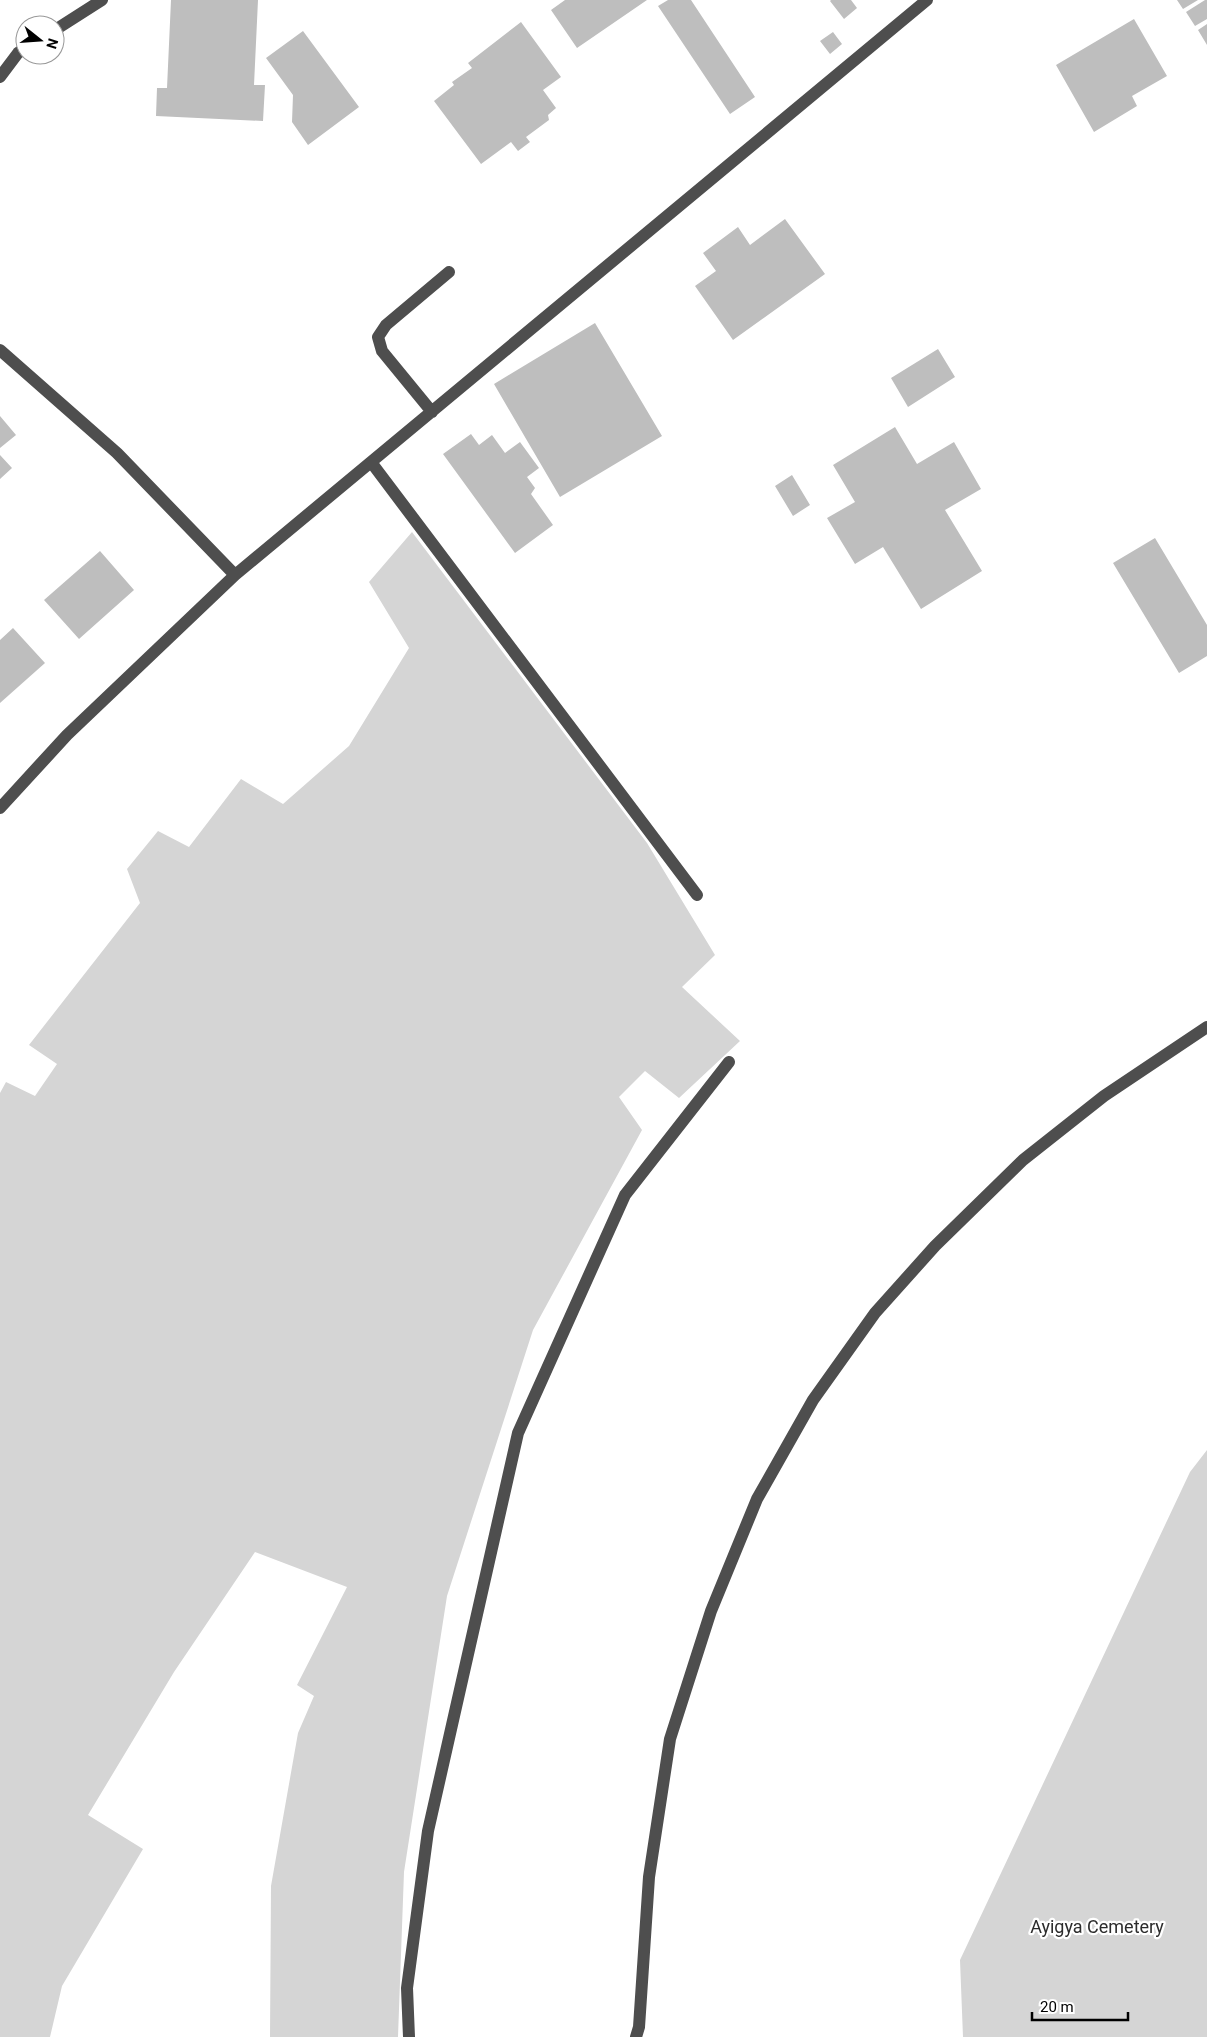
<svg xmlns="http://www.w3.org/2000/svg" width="1207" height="2037" font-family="Roboto,sans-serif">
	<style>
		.green { fill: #d5d5d5 }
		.building { fill: #bebebe }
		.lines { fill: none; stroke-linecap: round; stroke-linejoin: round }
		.minor { stroke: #4e4e4e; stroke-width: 12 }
		.labels { text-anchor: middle; stroke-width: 4.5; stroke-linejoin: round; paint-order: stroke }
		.park-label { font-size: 18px; fill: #2c2c2c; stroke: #fff }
	</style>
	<rect width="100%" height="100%" fill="#fff"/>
	<path class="green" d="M412 532 647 843 715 955 682 987 740 1041 679 1098 645 1071 619 1097 642 1130 533 1330 447 1596 404 1872 398 2037H270L271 1886 298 1733 314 1696 297 1685 347 1587 255 1552 174 1672 88 1815 143 1849 62 1986 50 2037H0V1093L6 1082 35 1096 57 1064 29 1045 140 903 127 869 158 831 189 847 241 779 283 804 349 746 409 648 369 582Z
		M1207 1450V2037H963L960 1960 1190 1472Z"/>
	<path class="building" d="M171 0H258L254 85H265L263 121 156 116 157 88H167Z
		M565 0H647L577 48 551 10Z
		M668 0H691L755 97 730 114 658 6Z
		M831 0H851L857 8 844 19 830 1Z
		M1177 0H1198L1183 9Z
		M1205 0H1207V19L1195 26 1186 12Z
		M1134 19 1167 76 1132 96 1137 106 1094 132 1056 65Z
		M521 22 561 77 543 90 556 108 548 115 549 120 526 137 530 142 518 151 511 142 481 164 434 101 454 85 452 82 472 68 468 63Z
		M1207 24V45L1198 30Z
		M303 31 359 107 308 145 292 122 293 95 266 58Z
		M833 32 842 44 830 54 820 41Z
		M785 219 825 274 733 340 695 286 716 271 703 253 738 227 750 245Z
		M595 323 662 436 560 497 494 384Z
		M938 349 955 377 908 407 891 378Z
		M0 416 16 435 0 448Z
		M895 427 917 464 954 442 981 489 945 510 982 571 921 609 883 547 855 564 827 518 855 502 833 465Z
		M471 434 479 445 492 435 505 453 520 442 539 468 527 477 535 488 531 494 553 525 515 553 443 454Z
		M0 455 12 468 0 479Z
		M792 475 810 505 793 516 775 486Z
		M1155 538 1207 625V656L1179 673 1113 563Z
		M100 551 134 590 79 639 44 600Z
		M13 628 45 663 0 703V640Z"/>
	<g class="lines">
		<path class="minor" d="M55 30 102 0
			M0 77 18 53 25 48
			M0 350 117 453 235 575
			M432 412 382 351 378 337 386 325 449 272
			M371 462 697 895
			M0 808 67 735 235 575 927 0
			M409 2037 407 1988 428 1831 518 1433 625 1195 729 1062
			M636 2037 639 2027 649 1877 670 1739 711 1611 757 1499 813 1400 875 1313 935 1246 1023 1160 1104 1096 1207 1027"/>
	</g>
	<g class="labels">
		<g class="park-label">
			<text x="1097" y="1933">Ayigya Cemetery</text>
		</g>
	</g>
	<g transform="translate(40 40) rotate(107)"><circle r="24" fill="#ffffff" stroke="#999999"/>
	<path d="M0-4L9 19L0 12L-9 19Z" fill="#000000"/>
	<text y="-8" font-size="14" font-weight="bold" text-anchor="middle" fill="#000000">N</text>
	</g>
	<path d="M1032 2012v8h96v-8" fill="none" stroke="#000000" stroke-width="2.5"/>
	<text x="1040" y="2012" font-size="15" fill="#000000" stroke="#ffffff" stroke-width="4" paint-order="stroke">20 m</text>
</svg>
